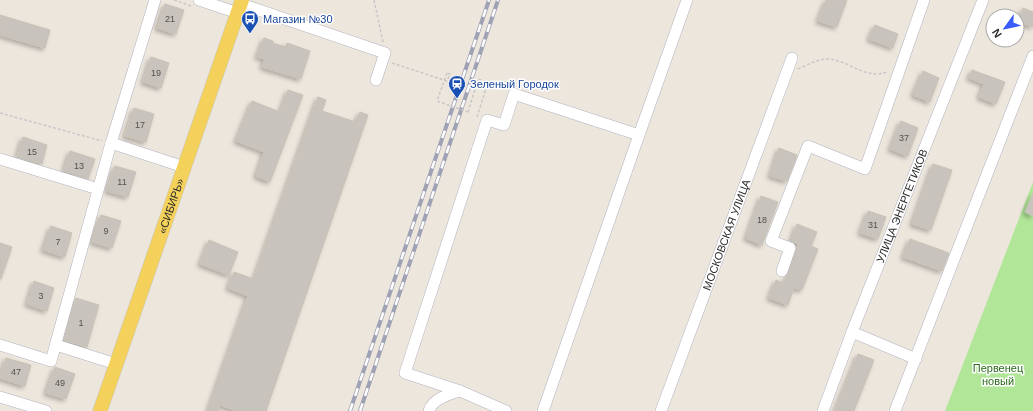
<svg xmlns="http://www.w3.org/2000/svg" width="1033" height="411" font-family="Helvetica,sans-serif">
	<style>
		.green { fill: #b1e598 }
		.building { fill: #c8c3bc; stroke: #c8c2b6; filter: url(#shadow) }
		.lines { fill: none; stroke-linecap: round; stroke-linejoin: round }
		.minor-casing { stroke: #b1b3bf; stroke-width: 12 }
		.major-casing { stroke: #c8c8c8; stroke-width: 15 }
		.path { stroke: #c8c8c8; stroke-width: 1.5; stroke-dasharray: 3 2; stroke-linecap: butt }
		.minor { stroke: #fff; stroke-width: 11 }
		.major { stroke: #f3d15b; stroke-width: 14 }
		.rail-casing { stroke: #9fa2b5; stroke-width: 4 }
		.rail { stroke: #fff; stroke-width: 2.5; stroke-dasharray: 8; stroke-linecap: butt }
		.path-bridge { stroke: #c8c8c8; stroke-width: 1.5; stroke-dasharray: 3 2; stroke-linecap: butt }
		.labels { text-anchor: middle; stroke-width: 3; stroke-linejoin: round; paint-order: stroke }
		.number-label { font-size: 9px; fill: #52514f }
		.transit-label { font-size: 11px; fill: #164399; stroke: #fff; text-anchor: start }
		.street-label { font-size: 11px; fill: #2b2b2b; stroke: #fff }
		.park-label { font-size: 11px; fill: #296a19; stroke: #fff }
	</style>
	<defs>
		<filter id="shadow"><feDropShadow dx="-2.5" dy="2.5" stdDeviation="2" flood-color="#0004"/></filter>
	</defs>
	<rect width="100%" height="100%" fill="#ede6dd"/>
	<path class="green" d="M1033 182V411H945Z"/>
	<path class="building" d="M826 0H847L837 27 818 21Z
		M165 4 184 10 176 34 157 28Z
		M1023 8 1033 12V27L1018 22Z
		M0 15 50 30 45 48 0 35Z
		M875 25 898 34 893 48 869 39Z
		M264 38 273 41V43L286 47 287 43 310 51 301 79 262 67 265 59 257 57Z
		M151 57 169 63 161 88 143 82Z
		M972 70 1005 82 996 104 979 97 984 84 969 78Z
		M923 71 939 78 930 102 913 95Z
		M288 90 303 95 270 182 256 176 264 152 236 141 252 101 280 112Z
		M318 97 326 100 322 111 356 122 360 112 368 115 266 411H237L220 405 218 411H208L248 296 228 288 234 272 254 279Z
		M134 108 154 114 146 142 125 136Z
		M901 121 918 128 908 156 890 149Z
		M23 137 47 145 42 164 17 157Z
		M779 148 797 155 787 181 770 176Z
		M70 151 95 159 88 179 64 171Z
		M933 164 952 170 931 230 912 224Z
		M115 166 136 172 128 197 107 191Z
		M1033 193V216L1025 212Z
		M761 196 778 202 762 245 746 238Z
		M868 211 886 217 878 239 860 233Z
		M101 215 121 221 112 248 92 242Z
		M797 224 817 232 811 246 818 249 802 290 794 288 788 305 769 298 776 280 783 283 789 273 798 244 791 241Z
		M51 226 72 233 65 257 43 250Z
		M910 239 949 253 942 271 903 257Z
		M209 240 238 252 229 275 200 264Z
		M0 243 12 247 1 279 0 278Z
		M34 281 54 288 47 311 27 304Z
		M76 298 99 305 87 347 64 340Z
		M858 354 874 360 854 411H835Z
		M6 358 31 365 25 386 0 378Z
		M55 367 75 374 66 399 46 393Z"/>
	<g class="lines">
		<defs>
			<g id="minor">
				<path d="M155 0 111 143 184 167"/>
				<path d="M199 0 238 13"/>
				<path d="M241 4 385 53 376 80"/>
				<path d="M0 159 98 189"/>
				<path d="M782 271 790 248 771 241 808 146 865 169 924 0"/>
				<path d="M852 332 916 359"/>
				<path d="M0 345 51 361 111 143"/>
				<path d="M56 345 116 364"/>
				<path d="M0 397 46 411"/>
				<path d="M429 411C432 399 449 394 460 391"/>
				<path d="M506 411 460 391 405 373 487 120 504 125 514 94 639 135"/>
				<path d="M543 411 639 135 687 0"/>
				<path id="s1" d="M661 411 792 58"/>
				<path id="s2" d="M823 411 852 332 983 0"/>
				<path d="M895 411 1033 56"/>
			</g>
			<g id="major">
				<path id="s3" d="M100 411 242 0"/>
			</g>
		</defs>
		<use href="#minor" class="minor-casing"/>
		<use href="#major" class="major-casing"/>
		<path class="path" d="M174 0 191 6
			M374 0 383 42
			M392 63 447 81 450 74 447 73
			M798 69C808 65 817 59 828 59 849 60 864 80 887 72
			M468 112 478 79 507 88
			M0 113 102 141
			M477 117 488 82"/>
		<use href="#minor" class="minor"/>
		<use href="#major" class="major"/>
		<defs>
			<path id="rail" d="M350 411 489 0
				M360 411 498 0"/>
		</defs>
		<use href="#rail" class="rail-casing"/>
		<use href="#rail" class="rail"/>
		<path class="path-bridge" d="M447 73 437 101 468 112"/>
	</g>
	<defs>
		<symbol id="bus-pin" viewBox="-11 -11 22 30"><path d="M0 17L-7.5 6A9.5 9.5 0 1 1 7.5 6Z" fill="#1a4fb4" stroke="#fff"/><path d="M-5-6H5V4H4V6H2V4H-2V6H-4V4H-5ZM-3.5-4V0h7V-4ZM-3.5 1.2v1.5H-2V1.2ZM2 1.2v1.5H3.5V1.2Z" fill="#fff"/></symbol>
		<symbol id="station-pin" viewBox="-11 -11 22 30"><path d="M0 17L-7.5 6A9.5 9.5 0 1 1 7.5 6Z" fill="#1a4fb4" stroke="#fff"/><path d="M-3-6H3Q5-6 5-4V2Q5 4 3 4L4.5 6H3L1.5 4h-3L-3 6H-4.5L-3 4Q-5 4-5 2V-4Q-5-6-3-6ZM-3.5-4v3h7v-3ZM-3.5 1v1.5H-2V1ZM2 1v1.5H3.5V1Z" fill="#fff"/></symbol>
	</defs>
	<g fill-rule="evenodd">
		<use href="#bus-pin" x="240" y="9" width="20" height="27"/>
		<use href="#station-pin" x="447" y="74" width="20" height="27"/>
	</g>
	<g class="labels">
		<g class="number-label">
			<text x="170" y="22">21</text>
			<text x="156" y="76">19</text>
			<text x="140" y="128">17</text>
			<text x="904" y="141">37</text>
			<text x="32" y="155">15</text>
			<text x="79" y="169">13</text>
			<text x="122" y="185">11</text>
			<text x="762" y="223">18</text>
			<text x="873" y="228">31</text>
			<text x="106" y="234">9</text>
			<text x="58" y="245">7</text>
			<text x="41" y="299">3</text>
			<text x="81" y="326">1</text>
			<text x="16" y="375">47</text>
			<text x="60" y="386">49</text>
		</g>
		<g class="transit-label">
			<text x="263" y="23">Магазин №30</text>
			<text x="470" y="88">Зеленый Городок</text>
		</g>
		<g class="street-label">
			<text dy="4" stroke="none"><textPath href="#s3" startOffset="217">«СИБИРЬ»</textPath></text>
			<text dy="4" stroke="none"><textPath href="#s2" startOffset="220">УЛИЦА ЭНЕРГЕТИКОВ</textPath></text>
			<text dy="4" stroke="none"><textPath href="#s1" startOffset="188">МОСКОВСКАЯ УЛИЦА</textPath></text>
		</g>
		<g class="park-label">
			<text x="998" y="372">Первенец<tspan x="998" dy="13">новый</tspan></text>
		</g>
	</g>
	<g transform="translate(1005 28) rotate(237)"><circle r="19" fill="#ffffff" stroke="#aaaaaa"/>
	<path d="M0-3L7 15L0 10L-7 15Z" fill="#3a5cfd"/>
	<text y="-6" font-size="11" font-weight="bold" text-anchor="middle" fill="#2b2b2b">N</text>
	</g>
</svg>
